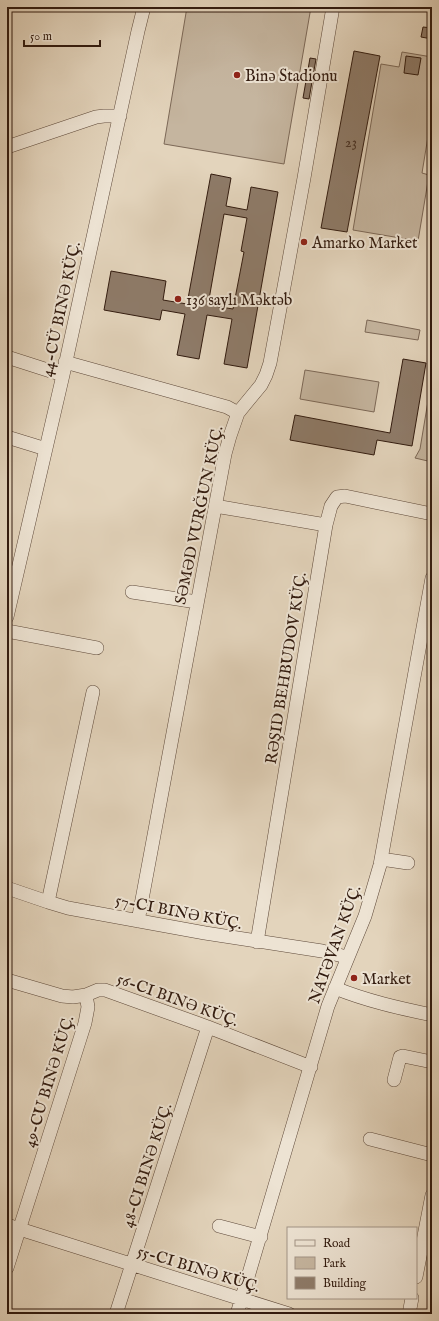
<svg xmlns="http://www.w3.org/2000/svg" width="439" height="1321" font-family="'IM FELL English',serif">
	<style>
		.green { fill: #c5b59f; stroke: #7c6857 }
		.building { fill: #8e7b69; stroke: #321b0f; fill-rule: evenodd }
		.lines { fill: none; stroke-linecap: round; stroke-linejoin: round }
		.minor-casing { stroke: #5e493a; stroke-width: 14 }
		.minor { stroke: #ede3d3; stroke-width: 13 }
		.poi-dot { fill: #8f2418; stroke: #ede3d3; stroke-width: 1.5 }
		.labels { text-anchor: middle; stroke-width: 4; stroke-linejoin: round; paint-order: stroke }
		.number-label { font-size: 14px; fill: #493326 }
		.poi-label { font-size: 16px; fill: #321b0f; stroke: #ede3d3; text-anchor: start }
		.street-label { font-size: 16px; fill: #321b0f; stroke: #ede3d3 }
	</style>
	<rect width="100%" height="100%" fill="#e3d4bc"/>
	<filter id="stains"><feTurbulence type="fractalNoise" baseFrequency=".005" numOctaves="4"/><feColorMatrix values="0 0 0 0 .2 0 0 0 0 .09 0 0 0 0 .02 0 0 0 .5 -.17"/></filter>
	<radialGradient id="worn" r=".72"><stop offset=".6" stop-color="#630" stop-opacity="0"/><stop offset="1" stop-color="#630" stop-opacity=".3"/></radialGradient>
	<path class="green" d="M187 7H311L284 164 164 144Z
		M402 52 432 57V112L422 173 429 175 418 241 353 230 381 64 399 67Z
		M367 320 420 330 418 340 365 332Z
		M305 370 379 382 374 412 300 399Z
		M432 377V462L415 458 420 449Z"/>
	<path class="building" d="M423 27 432 28V39L421 37Z
		M354 51 380 56 347 232 321 228Z
		M406 56 421 58 418 75 404 73Z
		M310 58 316 59 309 99 303 98Z
		M211 174 231 178 226 206 247 210 251 187 278 192 247 368 224 364 232 319 207 315 199 359 177 355 185 314 162 310 160 320 104 310 111 271 166 281 163 300 187 304ZM224 214 247 218 241 251 244 252 233 309 208 305Z
		M403 359 426 363 412 446 377 440 374 455 290 440 295 415 390 433Z"/>
	<g class="lines">
		<defs>
			<path id="minor" d="M7 147 96 117 104 116H120
				M7 357 63 375
				M65 362 227 407 238 413
				M7 437 46 449
				M215 506 326 525
				M132 592 197 602
				M7 617 63 375 138 31 144 7
				M7 631 97 648
				M381 859 408 863
				M7 888 48 902 68 908 205 933 322 951 347 957
				M48 902 93 692
				M138 921 225 454 230 436 238 413 261 385 266 375 270 363 304 178 333 7
				M257 942 326 525 331 506 337 497 345 496 432 514
				M7 980 62 996 73 997 86 995 98 990H105L208 1027 311 1067
				M335 988C367 1001 399 1008 432 1015
				M394 1080 400 1057 403 1056 432 1062
				M370 1139 432 1155
				M7 1225 289 1314
				M219 1226 261 1237
				M7 1268 85 1023 88 1007 86 995
				M416 1277 432 1195
				M116 1314 208 1027
				M237 1314 328 1006 365 916 380 865 432 578
				M409 1314 412 1298"/>
		</defs>
		<use href="#minor" class="minor-casing"/>
		<use href="#minor" class="minor"/>
	</g>
	<g class="poi-dot">
		<circle cx="237" cy="75" r="4"/>
		<circle cx="304" cy="242" r="4"/>
		<circle cx="178" cy="299" r="4"/>
		<circle cx="354" cy="978" r="4"/>
	</g>
	<g class="labels">
		<g class="number-label">
			<text x="351" y="147">23</text>
		</g>
		<g class="poi-label">
			<text x="245" y="81">Binə Stadionu</text>
			<text x="312" y="248">Amarko Market</text>
			<text x="186" y="305">136 saylı Məktəb</text>
			<text x="362" y="984">Market</text>
		</g>
		<g class="street-label">
			<text transform="translate(60 309) rotate(-78)" y="6">44-CÜ BINƏ KÜÇ.</text>
			<text transform="translate(198 515) rotate(-78)" y="6">SƏMƏD VURĞUN KÜÇ.</text>
			<text transform="translate(285 668) rotate(-81)" y="6">RƏŞID BEHBUDOV KÜÇ.</text>
			<text transform="translate(179 911) rotate(11)" y="6">57-CI BINƏ KÜÇ.</text>
			<text transform="translate(334 944) rotate(-70)" y="6">NATƏVAN KÜÇ.</text>
			<text transform="translate(178 999) rotate(20)" y="6">56-CI BINƏ KÜÇ.</text>
			<text transform="translate(48 1081) rotate(-73)" y="6">49-CU BINƏ KÜÇ.</text>
			<text transform="translate(146 1165) rotate(-72)" y="6">48-CI BINƏ KÜÇ.</text>
			<text transform="translate(199 1268) rotate(17)" y="6">55-CI BINƏ KÜÇ.</text>
		</g>
	</g>
	<rect width="439" height="1321" fill="none" stroke="#e3d4bc" stroke-width="24"/>
	<rect x="8" y="8" width="423" height="1305" fill="none" stroke="#321b0f" stroke-width="2"/>
	<rect x="12" y="12" width="415" height="1297" fill="none" stroke="#321b0f"/>
	<rect x="287" y="1227" width="130" height="72" fill="#ede3d3" stroke="#a29385"/>
	<rect x="295" y="1240" width="20" height="6" fill="#ede3d3" stroke="#a29385"/>
	<text x="323" y="1247" font-size="12" fill="#321b0f">Road</text>
	<rect x="295" y="1257" width="20" height="12" fill="#c5b59f" stroke="#a29385"/>
	<text x="323" y="1267" font-size="12" fill="#321b0f">Park</text>
	<rect x="295" y="1277" width="20" height="12" fill="#8e7b69" stroke="#a29385"/>
	<text x="323" y="1287" font-size="12" fill="#321b0f">Building</text>
	<path d="M24 40v6h76v-6" fill="none" stroke="#321b0f" stroke-width="2"/>
	<text x="30" y="40" font-size="12" fill="#321b0f" stroke="#ede3d3" stroke-width="3" paint-order="stroke">50 m</text>
	<rect width="100%" height="100%" filter="url(#stains)"/>
	<rect width="100%" height="100%" fill="url(#worn)"/>
</svg>
